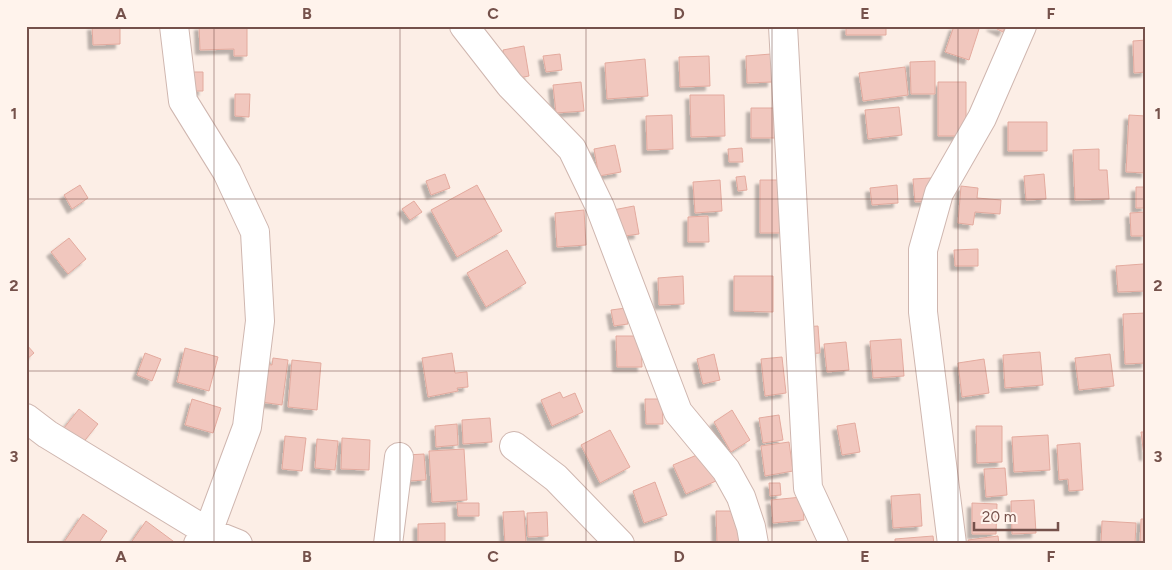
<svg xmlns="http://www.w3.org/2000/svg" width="1172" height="570" font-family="Figtree,sans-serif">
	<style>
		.building { fill: #f1c7be; stroke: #e3aa9e; filter: url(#shadow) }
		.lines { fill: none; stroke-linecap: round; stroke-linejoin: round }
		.minor-casing { stroke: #cfb6af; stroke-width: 30 }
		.minor { stroke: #fff; stroke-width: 28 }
		.grid { fill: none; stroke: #75514b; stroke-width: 1; stroke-opacity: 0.55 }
		.neatline { fill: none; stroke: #75514b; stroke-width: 2 }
		.grid-label { font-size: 16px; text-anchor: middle; font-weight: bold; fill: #75514b }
	</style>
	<defs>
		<filter id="shadow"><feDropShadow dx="-4.5" dy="4.5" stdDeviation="1" flood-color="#0004"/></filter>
	</defs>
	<rect width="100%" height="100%" fill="#fceee6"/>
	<path class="building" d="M92 26H120V44L93 45Z
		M199 26H247V56H234V49L200 50Z
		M846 26H886V35H846Z
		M954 26H969L979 29 969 60 945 52Z
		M991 26H1006L1003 32Z
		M1146 40V72L1134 73 1133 41Z
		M524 46 529 76 508 80 503 50Z
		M560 54 562 70 546 72 543 56Z
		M771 54 772 82 747 83 746 56Z
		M709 56 710 86 680 87 679 57Z
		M645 59 648 96 607 99 605 63Z
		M935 61V94H911L910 62Z
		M905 67 908 95 863 101 859 73Z
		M191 72H203V91H191Z
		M581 82 584 111 556 113 553 85Z
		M938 82H966V136H938Z
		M235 94H250L249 117 235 116Z
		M690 95H724L725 136 691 137Z
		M899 107 902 135 868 139 865 110Z
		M751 108H774L775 138H751Z
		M672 115 673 149 647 150 646 116Z
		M1129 115 1146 116V173L1126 172Z
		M1008 122H1047V151H1008Z
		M615 145 621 172 599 176 594 149Z
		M742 148 743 162H729L728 149Z
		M1099 149V170H1107L1109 199 1075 200 1073 150Z
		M445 174 450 188 431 195 426 181Z
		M1044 174 1046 199 1026 200 1024 176Z
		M745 176 747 190 738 191 736 177Z
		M931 178 933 201 915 202 913 179Z
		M720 180 722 211 695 213 693 182Z
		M760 180H784L783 233H760Z
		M80 185 88 198 72 209 64 195Z
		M477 185 502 231 457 257 431 210Z
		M897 185 898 203 872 205 870 188Z
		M961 186 978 188 977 198 1001 200 1000 214 975 212 973 225 958 223Z
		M1136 187H1146V208H1136Z
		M414 201 422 212 410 220 402 209Z
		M634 206 639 234 618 237 613 210Z
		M584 210 586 245 557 247 555 213Z
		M1146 212V236H1131L1130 213Z
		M708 216 709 242H688V217Z
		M69 238 86 259 68 274 51 252Z
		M978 249V266H955L954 250Z
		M507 250 526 283 486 307 467 273Z
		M1143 264H1146V291L1118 292 1116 266Z
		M683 276 684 304 659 305 658 278Z
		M734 276H773V312L734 311Z
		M626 308 628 324 614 326 611 310Z
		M1146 313V363L1125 364 1123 314Z
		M818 326 820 353 805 354 804 327Z
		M616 336H641L642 367H617Z
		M901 339 904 376 873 378 870 341Z
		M846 342 849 370 827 372 824 344Z
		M26 344 34 353 26 360Z
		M185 348 218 357 209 391 177 382Z
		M1040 352 1043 385 1005 388 1003 355Z
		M145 353 161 359 152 381 137 375Z
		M452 353 455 373 467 372 468 387 457 388 458 391 428 397 422 358Z
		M714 354 720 380 703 384 697 359Z
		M1110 354 1114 386 1079 390 1075 358Z
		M782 357 786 393 765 396 761 359Z
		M273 358 288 360 282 405 261 402 265 364 272 365Z
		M984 359 989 393 962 397 958 363Z
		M292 360 321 363 317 410 288 407Z
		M560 392 563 398 575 393 583 412 552 426 541 400Z
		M192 399 221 408 213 433 185 425Z
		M645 399H662L663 424H646Z
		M79 409 98 424 82 444 64 428Z
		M732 410 750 440 731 452 714 422Z
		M779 415 783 440 763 443 759 418Z
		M490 418 492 442 463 444 462 420Z
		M855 423 860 452 842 455 837 426Z
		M457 424 458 445 436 447 435 426Z
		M976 426H1002V462L977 463Z
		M610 430 630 467 600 483 581 445Z
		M1141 432H1146V456H1144Z
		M1048 435 1050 470 1014 472 1012 437Z
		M285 436 306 438 302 471 282 469Z
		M342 438 370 440 369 470 341 469Z
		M317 439 338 441 335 470 315 468Z
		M789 442 793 471 765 476 761 446Z
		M1080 443 1083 490 1069 491 1068 479 1059 480 1057 445Z
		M464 449 467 500 432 502 429 451Z
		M704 452 716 481 686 494 673 465Z
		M424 454 426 480 408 481 406 455Z
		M1005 468 1007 495 986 497 984 469Z
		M655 482 667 515 644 523 633 491Z
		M769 483H780L781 495 770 496Z
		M920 494 922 526 893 528 891 496Z
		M802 497 804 520 773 523 771 500Z
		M1034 500 1036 533 1012 534 1011 501Z
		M457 503H479V516H458Z
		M972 503 997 504 996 534H972Z
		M524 511 526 544H505L503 512Z
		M716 511H743L744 544H717Z
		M547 512 548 536 528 537 527 513Z
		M83 514 107 531 98 544H67L64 542Z
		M1141 519H1146V544H1140Z
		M146 521 177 544H130Z
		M1102 521 1136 523 1135 544H1101Z
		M445 523V544H418V524Z
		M933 536 934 544H895V539Z
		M998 536 999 544H969L968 540Z"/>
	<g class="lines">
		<defs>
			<path id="minor" d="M174 26 183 101 227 172 255 232 260 321 247 427 208 532 198 544
				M464 26 510 85 572 149 600 207 678 412 726 470 741 497 751 527 754 544
				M783 26 808 488 834 544
				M26 418 47 434 208 532 238 544
				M514 446 556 478 620 544
				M388 544 399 457
				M952 544 923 312V250L939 193 982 118 1022 26"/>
		</defs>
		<use href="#minor" class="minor-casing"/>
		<use href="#minor" class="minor"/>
	</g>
	<path class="grid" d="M214 26V544M400 26V544M586 26V544M772 26V544M958 26V544M26 199H1146M26 371H1146"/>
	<rect width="1172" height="570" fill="none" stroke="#fff3ec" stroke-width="55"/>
	<path d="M974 522v8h84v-8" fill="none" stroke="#75514b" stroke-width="2.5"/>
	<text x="982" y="522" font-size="15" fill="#75514b" stroke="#fff3ec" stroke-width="4" paint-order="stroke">20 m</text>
	<rect x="28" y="28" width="1116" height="514" class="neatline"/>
	<g class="grid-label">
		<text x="121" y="19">A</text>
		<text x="307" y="19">B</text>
		<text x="493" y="19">C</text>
		<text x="679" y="19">D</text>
		<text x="865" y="19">E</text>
		<text x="1051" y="19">F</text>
		<text x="14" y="119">1</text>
		<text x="1158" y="119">1</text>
		<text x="14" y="291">2</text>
		<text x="1158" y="291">2</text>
		<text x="14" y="462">3</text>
		<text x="1158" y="462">3</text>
		<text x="121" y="562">A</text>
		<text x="307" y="562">B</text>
		<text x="493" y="562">C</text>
		<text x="679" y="562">D</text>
		<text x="865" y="562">E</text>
		<text x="1051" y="562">F</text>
	</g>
</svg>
